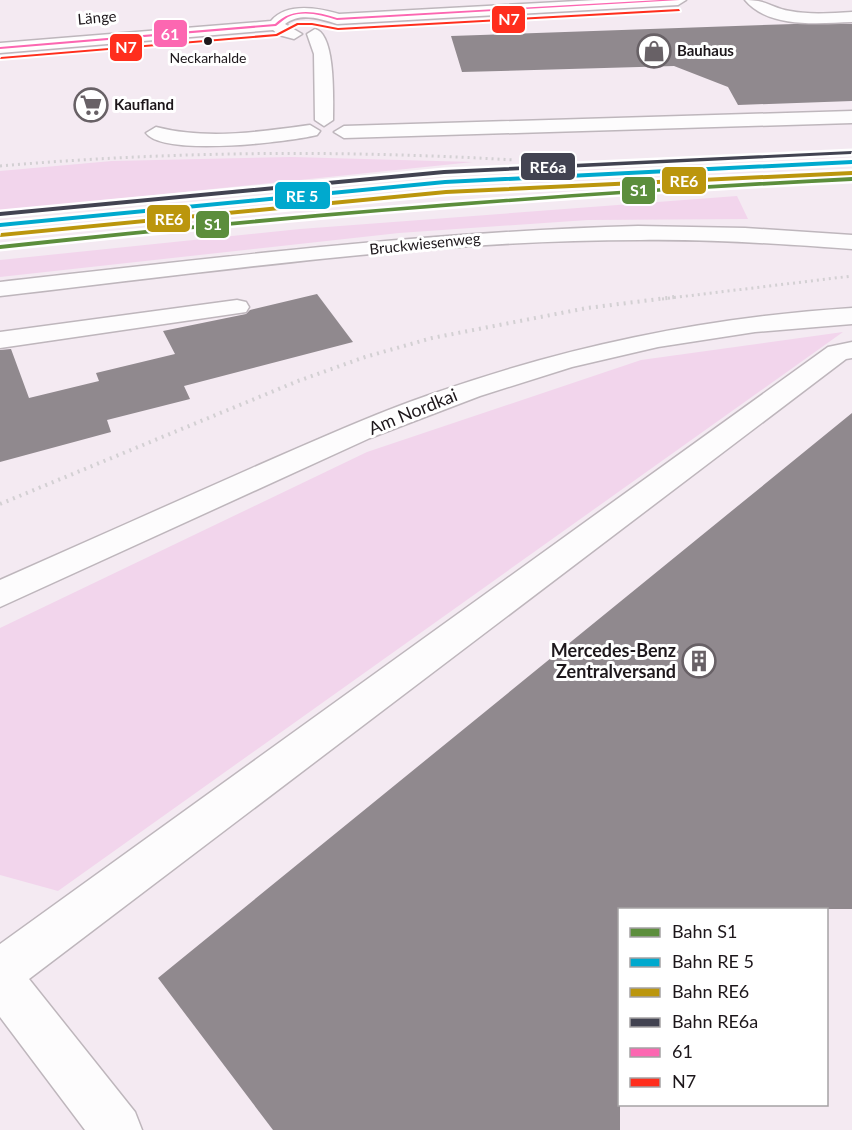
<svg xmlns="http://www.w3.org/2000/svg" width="852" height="1130" font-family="Lato,sans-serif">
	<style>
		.green { fill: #f2d5ec }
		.building { fill: #90898e }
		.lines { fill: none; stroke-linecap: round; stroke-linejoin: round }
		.minor-casing { stroke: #beb6bc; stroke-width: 3 }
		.major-casing { stroke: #beb6bc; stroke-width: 3 }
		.minor { fill: #fdfcfd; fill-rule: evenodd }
		.major { fill: #fdfcfd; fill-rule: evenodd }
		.rail-far1 { stroke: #d3d0d3; stroke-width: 3; stroke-dasharray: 2 4; stroke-linecap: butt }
		.rail { stroke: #d3d0d3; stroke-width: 4; stroke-dasharray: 2 5; stroke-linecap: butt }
		.bus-1-casing { stroke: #fff; stroke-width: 4 }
		.bus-2-casing { stroke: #fff; stroke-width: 4 }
		.bus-1 { fill: #fc67b1; fill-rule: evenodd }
		.bus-2 { fill: #ff2e1d; fill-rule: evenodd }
		.rail-1-casing { stroke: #fff; stroke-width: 5 }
		.rail-2-casing { stroke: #fff; stroke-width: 5 }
		.rail-3-casing { stroke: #fff; stroke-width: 5 }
		.rail-4-casing { stroke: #fff; stroke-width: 5 }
		.rail-1 { fill: #5c8e3c; fill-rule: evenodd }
		.rail-2 { fill: #00a9ce; fill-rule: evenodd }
		.rail-3 { fill: #bb960d; fill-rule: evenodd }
		.rail-4 { fill: #424351; fill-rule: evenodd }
		.bus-dot { fill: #1d171b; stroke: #fff; stroke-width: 2 }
		.labels { text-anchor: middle; stroke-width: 6; stroke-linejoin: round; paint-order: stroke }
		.far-bus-label { font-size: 14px; fill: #1d171b; stroke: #fff }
		.far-street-label { font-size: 15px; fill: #1d171b; stroke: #fff }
		.far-poi-label { font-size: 15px; font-weight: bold; fill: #1d171b; stroke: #fff; text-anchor: start }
		.street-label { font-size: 18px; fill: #1d171b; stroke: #fff }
		.poi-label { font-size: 18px; font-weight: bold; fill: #1d171b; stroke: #fff; text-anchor: end }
		.line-badge { stroke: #fff; stroke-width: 2 }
		.badge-label { font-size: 16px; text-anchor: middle; font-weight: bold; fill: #fff }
	</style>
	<rect width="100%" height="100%" fill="#f4eaf2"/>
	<path class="green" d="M292 157 473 162 0 211V171L112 161Z
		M737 196 748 219 588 220 399 233 0 277V260L300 229Z
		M843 332 58 891 0 875V628L367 452 641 360Z"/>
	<path class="building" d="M794 24H852V101L738 105 728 87 674 66 462 72 451 36Z
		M317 294 353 342 184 386 190 399 107 420 111 432 0 462V350L11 349 29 398 99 381 96 373 175 354 163 331 246 314 250 310Z
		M852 413V909H620V1130H273L158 978Z"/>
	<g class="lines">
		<defs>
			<path id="minor" d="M596 0H686L678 5 337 24C320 19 301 12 285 24L302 34 294 39 279 35 273 30 0 53V43L271 21C287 2 318 8 339 14Z
				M745 0C768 0 771 8 790 11 811 15 832 13 852 12V22C819 23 769 29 745 0Z
				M315 29C336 34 333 101 333 120L324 126 315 120 314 54 307 34Z
				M852 111V123L344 138 334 132 344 126Z
				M310 125 320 131 317 135C289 142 163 157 146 133L156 127C207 140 259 132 310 125Z
				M237 300 246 302 249 307 246 312 0 348V332Z
				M852 308V324L755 332 658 347 572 367 480 396 370 438 0 607V580C84 543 168 505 252 468 312 442 371 415 432 394 568 346 708 317 852 308Z
				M852 342V358L846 359 29 979 135 1112 142 1130H85L0 1017V944L828 347Z"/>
			<path id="major" d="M638 226 745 228 852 235V249C781 244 711 239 640 240 426 240 212 272 0 296V282C213 258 424 232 638 226Z"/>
		</defs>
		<use href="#minor" class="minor-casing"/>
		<use href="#major" class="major-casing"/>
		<use href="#minor" class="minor"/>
		<use href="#major" class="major"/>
		<path class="rail-far1" d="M0 166C172 151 343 150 515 160
			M662 299 852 276"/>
		<path class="rail" d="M0 504 298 381 365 357 432 338 587 308 675 297"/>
		<defs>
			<path id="bus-1" d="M660 0H680L337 20C321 15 304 10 288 17 283 20 280 23 276 26L0 49V47L275 24C292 7 316 11 337 18Z"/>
			<path id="bus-2" d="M679 9 680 11 338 30 312 25H298L277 36 0 59 1 57 276 34 297 23H312L338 28Z"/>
		</defs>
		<use href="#bus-1" class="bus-1-casing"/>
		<use href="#bus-2" class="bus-2-casing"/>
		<use href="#bus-1" class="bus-1"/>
		<use href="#bus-2" class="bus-2"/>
		<defs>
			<path id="rail-1" d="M852 177V181C567 195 283 218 0 249V245C283 214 567 192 852 177Z"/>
			<path id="rail-2" d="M852 160V164L445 184 0 227V223L445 180Z"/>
			<path id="rail-3" d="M852 171V175L446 194 0 237 1 233 446 190Z"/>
			<path id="rail-4" d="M852 151 851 154 444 174 0 216V212L444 170Z"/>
		</defs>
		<use href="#rail-1" class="rail-1-casing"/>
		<use href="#rail-2" class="rail-2-casing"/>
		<use href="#rail-3" class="rail-3-casing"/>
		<use href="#rail-4" class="rail-4-casing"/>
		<use href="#rail-1" class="rail-1"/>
		<use href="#rail-2" class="rail-2"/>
		<use href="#rail-3" class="rail-3"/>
		<use href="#rail-4" class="rail-4"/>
	</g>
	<defs>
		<symbol id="shop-ring" viewBox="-11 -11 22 22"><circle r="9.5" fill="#fff" stroke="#686166" stroke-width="1.5"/><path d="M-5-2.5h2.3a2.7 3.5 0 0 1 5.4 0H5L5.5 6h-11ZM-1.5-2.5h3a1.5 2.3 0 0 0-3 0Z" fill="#686166"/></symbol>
		<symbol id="supermarket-ring" viewBox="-11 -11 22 22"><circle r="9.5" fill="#fff" stroke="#686166" stroke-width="1.5"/><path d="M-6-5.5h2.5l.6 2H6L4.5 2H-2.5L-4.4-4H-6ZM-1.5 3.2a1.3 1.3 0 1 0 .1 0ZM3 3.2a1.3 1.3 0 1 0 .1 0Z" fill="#686166"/></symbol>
		<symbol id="building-ring" viewBox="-11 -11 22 22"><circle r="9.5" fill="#fff" stroke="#686166" stroke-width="1.5"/><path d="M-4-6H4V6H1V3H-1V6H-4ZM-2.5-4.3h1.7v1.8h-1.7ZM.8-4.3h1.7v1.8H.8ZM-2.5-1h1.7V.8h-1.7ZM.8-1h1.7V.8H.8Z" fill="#686166"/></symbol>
	</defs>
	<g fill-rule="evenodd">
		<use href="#shop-ring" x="635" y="32" width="38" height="38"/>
		<use href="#supermarket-ring" x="72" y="86" width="38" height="38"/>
		<use href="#building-ring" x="680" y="642" width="38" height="38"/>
	</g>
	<circle class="bus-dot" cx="208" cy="41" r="5"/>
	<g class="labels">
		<g class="far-bus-label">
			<text x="208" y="63">Neckarhalde</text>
		</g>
		<g class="far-street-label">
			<text transform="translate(97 18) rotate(-5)" y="5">Länge</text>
			<text transform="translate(425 244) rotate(-6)" y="5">Bruckwiesenweg</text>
		</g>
		<g class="far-poi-label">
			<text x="677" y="56">Bauhaus</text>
			<text x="114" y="110">Kaufland</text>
		</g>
		<g class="street-label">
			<text transform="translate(413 412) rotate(-22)" y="6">Am Nordkai</text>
		</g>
		<g class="poi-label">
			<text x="676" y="657">Mercedes-Benz<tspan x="676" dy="21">Zentralversand</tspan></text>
		</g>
	</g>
	<g class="line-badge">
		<rect x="491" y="5" width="35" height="29" rx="6" fill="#ff2e1d"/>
		<rect x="153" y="19" width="35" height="29" rx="6" fill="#fc67b1"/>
		<rect x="109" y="33" width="34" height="29" rx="6" fill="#ff2e1d"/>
		<rect x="520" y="152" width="56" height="29" rx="6" fill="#424351"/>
		<rect x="661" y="166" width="46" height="29" rx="6" fill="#bb960d"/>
		<rect x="621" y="176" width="35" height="29" rx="6" fill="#5c8e3c"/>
		<rect x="274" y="181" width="57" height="29" rx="6" fill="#00a9ce"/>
		<rect x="146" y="204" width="45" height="29" rx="6" fill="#bb960d"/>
		<rect x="195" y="210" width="35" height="29" rx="6" fill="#5c8e3c"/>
	</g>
	<g class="badge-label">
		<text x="509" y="25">N7</text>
		<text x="170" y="40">61</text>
		<text x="126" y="53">N7</text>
		<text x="548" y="173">RE6a</text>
		<text x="684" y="187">RE6</text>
		<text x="639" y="196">S1</text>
		<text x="302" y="202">RE 5</text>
		<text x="169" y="225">RE6</text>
		<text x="213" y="230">S1</text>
	</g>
	<rect x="618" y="908" width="210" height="198" fill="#ffffff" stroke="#a5a2a4" stroke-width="1.5"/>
	<rect x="630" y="928" width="30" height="9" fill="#5c8e3c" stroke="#a5a2a4" stroke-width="1.5"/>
	<text x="672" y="938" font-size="18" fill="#1d171b">Bahn S1</text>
	<rect x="630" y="958" width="30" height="9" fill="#00a9ce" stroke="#a5a2a4" stroke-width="1.5"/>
	<text x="672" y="968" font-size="18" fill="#1d171b">Bahn RE 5</text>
	<rect x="630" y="988" width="30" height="9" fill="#bb960d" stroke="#a5a2a4" stroke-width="1.5"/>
	<text x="672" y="998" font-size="18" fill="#1d171b">Bahn RE6</text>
	<rect x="630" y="1018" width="30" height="9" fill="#424351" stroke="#a5a2a4" stroke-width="1.5"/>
	<text x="672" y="1028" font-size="18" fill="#1d171b">Bahn RE6a</text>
	<rect x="630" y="1048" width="30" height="9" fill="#fc67b1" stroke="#a5a2a4" stroke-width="1.5"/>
	<text x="672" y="1058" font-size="18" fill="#1d171b">61</text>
	<rect x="630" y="1078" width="30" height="9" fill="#ff2e1d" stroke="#a5a2a4" stroke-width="1.5"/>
	<text x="672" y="1088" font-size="18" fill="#1d171b">N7</text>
</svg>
